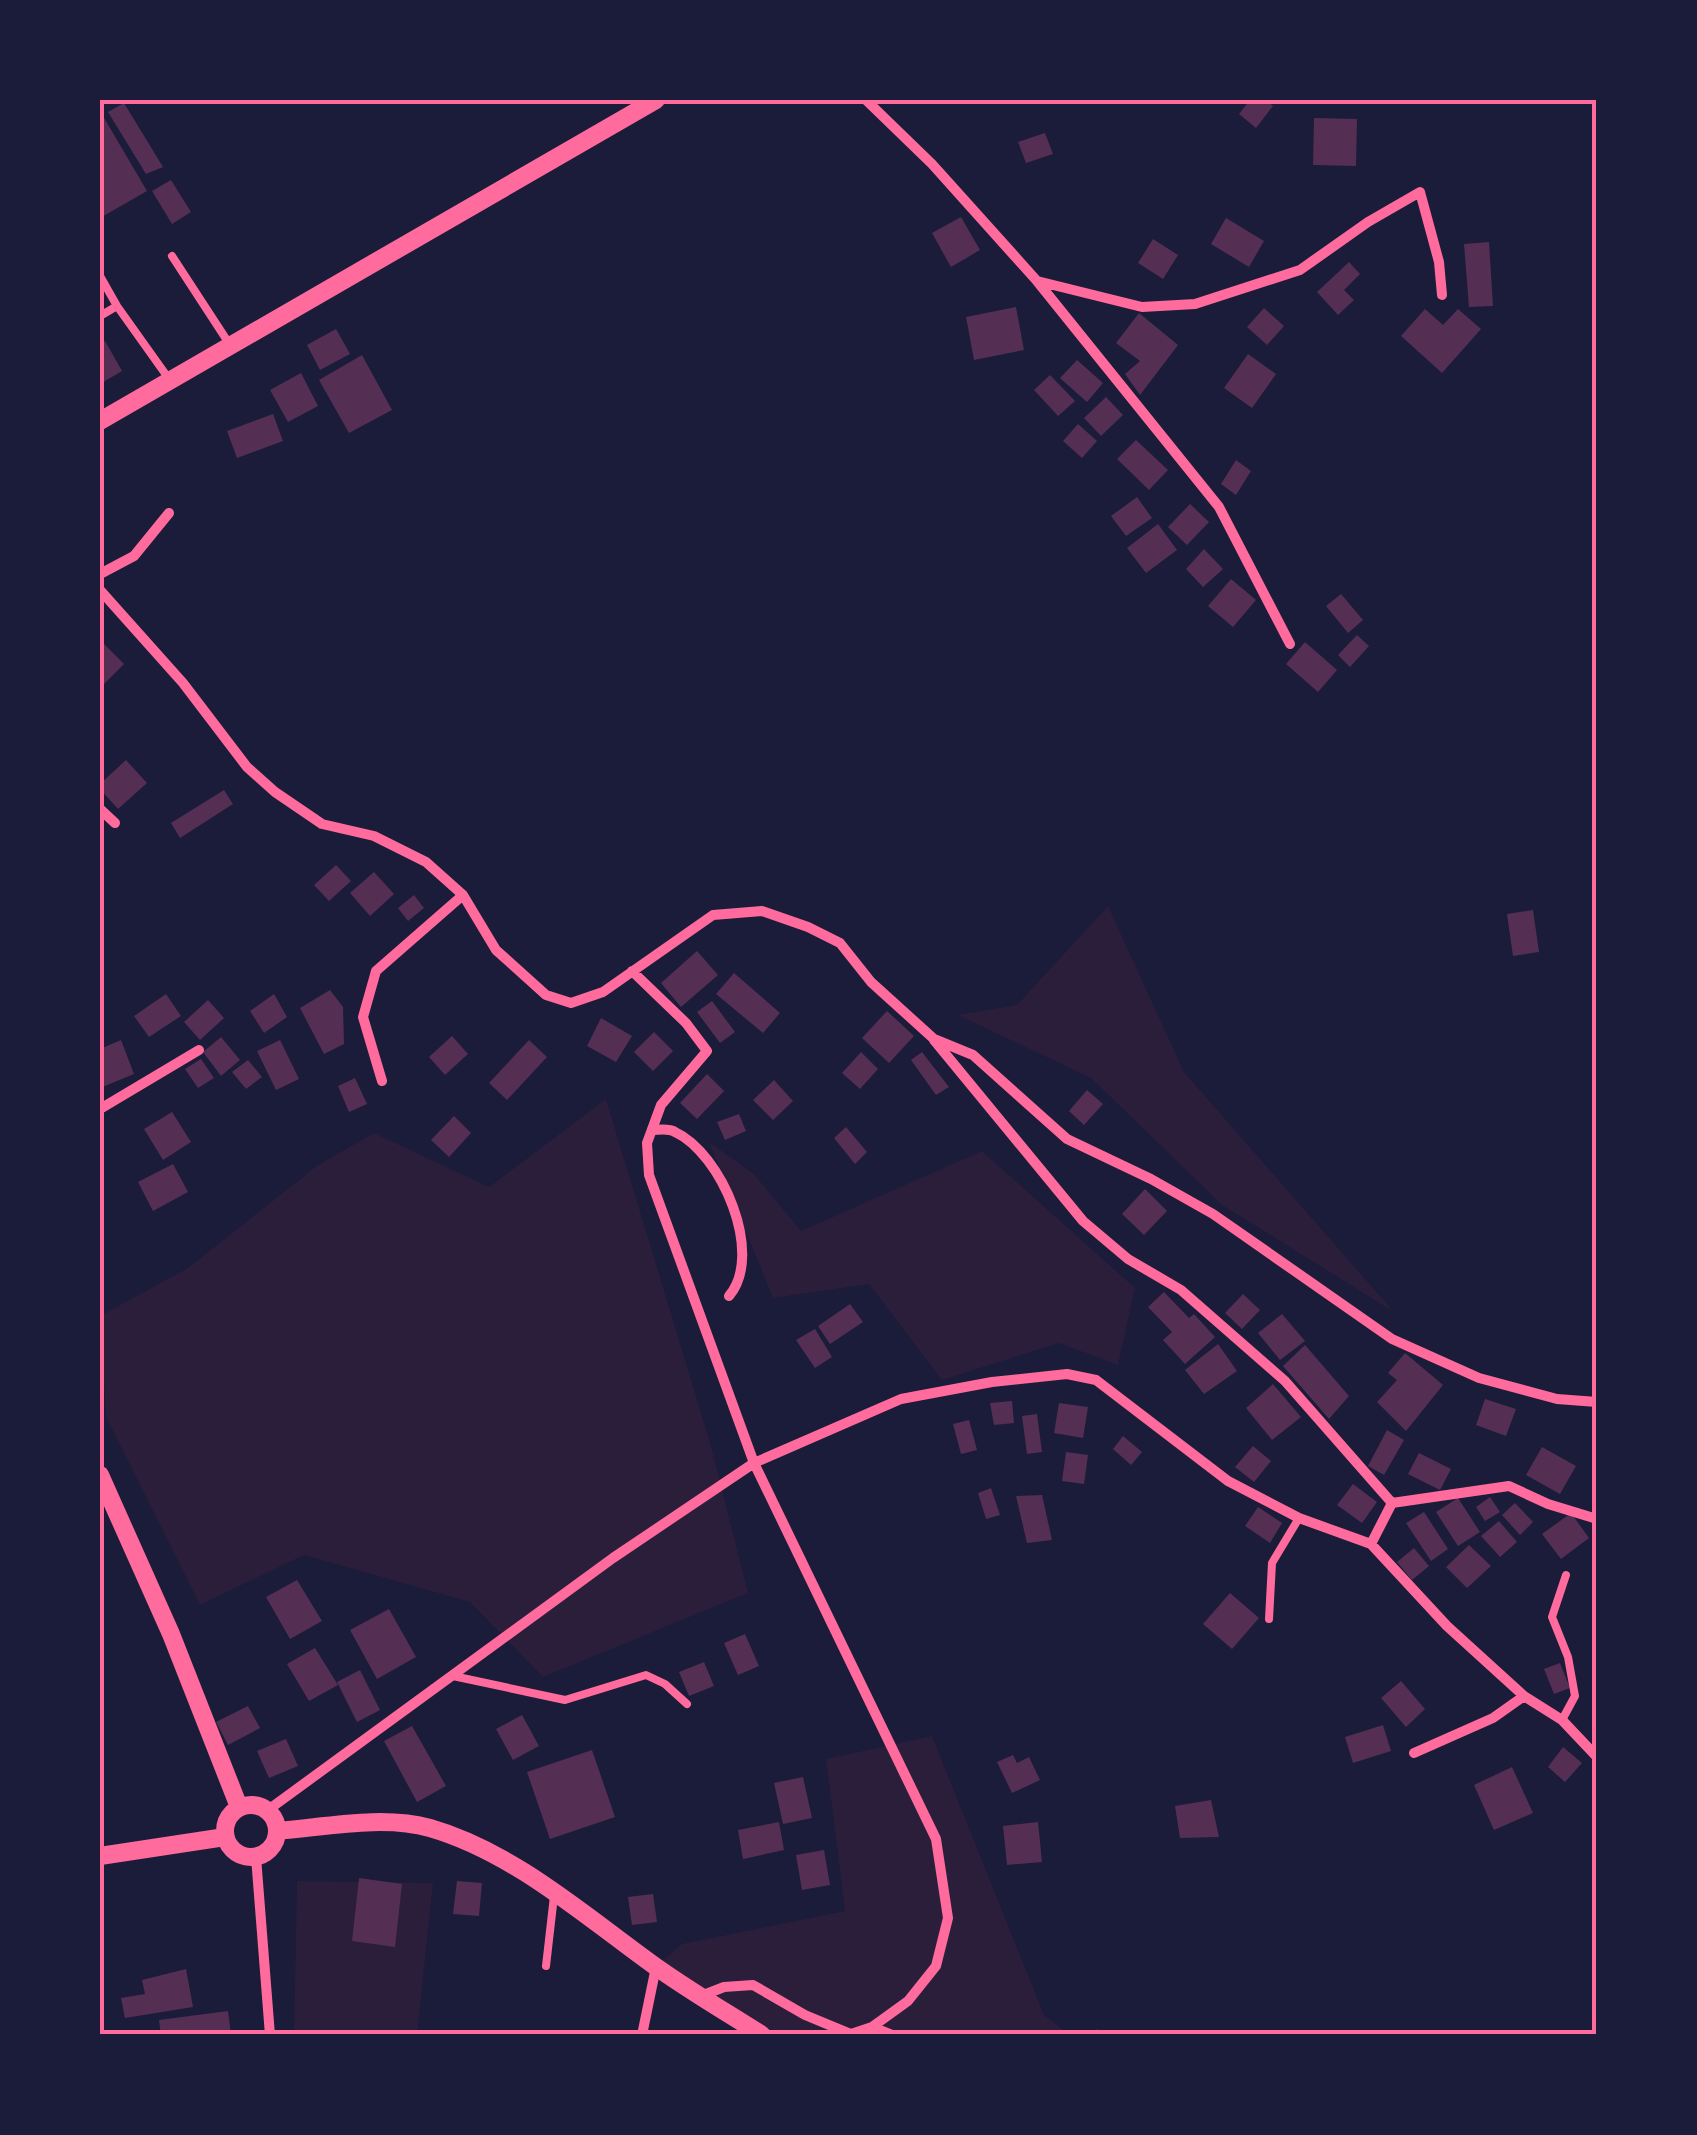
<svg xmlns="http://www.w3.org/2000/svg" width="1697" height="2135" font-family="'Golos Text',sans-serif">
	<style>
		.green { fill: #2a1e3b }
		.building { fill: #542f53 }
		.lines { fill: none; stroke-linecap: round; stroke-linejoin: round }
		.service { stroke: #ff6b9d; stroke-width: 8 }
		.minor { stroke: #ff6b9d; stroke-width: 10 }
		.tertiary { stroke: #ff6b9d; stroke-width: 18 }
		.neatline { fill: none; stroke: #ff6b9d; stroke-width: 4 }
	</style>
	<rect width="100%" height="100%" fill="#1b1b3a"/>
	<path class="green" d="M1108 906 1184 1072 1394 1312 1222 1205 1091 1078 958 1015 1017 1005Z
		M606 1099 711 1446 748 1593 543 1677 470 1602 304 1555 200 1605 106 1417 100 1316 188 1268 318 1165 374 1133 489 1187Z
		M709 1142 754 1174 801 1231 982 1151 1135 1288 1118 1365 1059 1343 942 1380 869 1284 773 1298Z
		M932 1736 1044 2015 1070 2035H762L656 1967 682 1944 845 1911 826 1759Z
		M297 1881 433 1883 417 2035H294Z"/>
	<path class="building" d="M1250 100H1266L1273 106 1256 128 1239 114Z
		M124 103 163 167 146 174 108 112Z
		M100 111 147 191 100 218Z
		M1314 118 1357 119 1356 166 1313 165Z
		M1045 133 1053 154 1026 163 1018 142Z
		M171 180 191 212 172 224 152 191Z
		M961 217 980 250 951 267 932 233Z
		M1226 218 1264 241 1249 267 1211 244Z
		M1153 239 1178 255 1163 279 1138 263Z
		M1489 242 1493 306 1469 307 1464 244Z
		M1349 262 1360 274 1344 290 1354 300 1338 315 1317 292Z
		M1016 307 1024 350 974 360 966 317Z
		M1264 308 1284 326 1267 345 1247 327Z
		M1425 309 1443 325 1458 309 1481 329 1442 373 1401 336Z
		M1139 313 1178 345 1140 395 1125 374 1140 361 1116 343Z
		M336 329 350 354 320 370 307 345Z
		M105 341 122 371 100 384V343Z
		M1248 354 1276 374 1252 408 1224 388Z
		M362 355 392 410 349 433 319 380Z
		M1077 360 1103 383 1087 402 1060 378Z
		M301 373 318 406 288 422 270 390Z
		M1050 375 1075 401 1058 416 1034 390Z
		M1106 397 1123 415 1101 436 1084 418Z
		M273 414 283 441 237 458 227 431Z
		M1078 424 1097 441 1082 458 1063 441Z
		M1136 440 1168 470 1149 490 1117 459Z
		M1236 460 1251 471 1236 495 1221 484Z
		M1137 497 1152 518 1126 536 1111 516Z
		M1190 504 1209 522 1187 545 1168 527Z
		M1158 524 1177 550 1146 573 1127 548Z
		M1204 549 1223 569 1203 587 1186 569Z
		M1231 579 1256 600 1233 627 1208 606Z
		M1341 594 1363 620 1348 633 1326 606Z
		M1357 635 1369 646 1350 667 1338 655Z
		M100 640 124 664 100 688Z
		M1305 642 1337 670 1318 692 1286 664Z
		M126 760 147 783 118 809 100 789V784Z
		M224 790 233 804 180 838 171 823Z
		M336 865 351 881 329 901 314 885Z
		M374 872 394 894 370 916 350 893Z
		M414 895 424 908 408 921 398 908Z
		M1533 910 1539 952 1513 956 1507 914Z
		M697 951 718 975 681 1007 661 983Z
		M734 973 780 1013 763 1033 716 994Z
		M330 990 343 1007 344 1044 324 1054 300 1008Z
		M166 994 181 1016 149 1037 134 1016Z
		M274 994 287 1017 264 1033 250 1011Z
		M208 1000 224 1018 200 1040 184 1022Z
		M712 1001 735 1032 720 1043 697 1012Z
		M887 1011 914 1036 889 1063 862 1038Z
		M601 1018 632 1036 616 1062 587 1046Z
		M654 1032 673 1051 653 1071 634 1052Z
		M452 1036 468 1054 445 1075 429 1057Z
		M221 1037 240 1060 221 1076 203 1052Z
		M121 1040 134 1074 100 1088V1049Z
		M280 1040 299 1079 276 1090 257 1051Z
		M529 1040 547 1057 507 1100 489 1083Z
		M861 1052 878 1069 860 1089 842 1073Z
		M922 1052 949 1087 936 1095 911 1060Z
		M201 1059 214 1078 198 1088 185 1069Z
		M248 1060 262 1077 246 1089 232 1072Z
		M707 1074 724 1091 697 1119 680 1103Z
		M355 1078 367 1104 349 1112 338 1086Z
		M774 1080 793 1101 773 1120 753 1100Z
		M1087 1090 1103 1104 1084 1125 1069 1111Z
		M172 1112 191 1142 163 1160 144 1129Z
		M739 1114 746 1131 725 1140 717 1122Z
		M454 1116 471 1133 449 1157 431 1140Z
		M846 1127 867 1152 855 1164 834 1138Z
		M173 1164 188 1192 153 1211 138 1182Z
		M1145 1189 1167 1211 1144 1235 1122 1214Z
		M1164 1292 1189 1318 1194 1314 1215 1337 1185 1364 1163 1340 1172 1332 1148 1307Z
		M1243 1294 1260 1310 1242 1329 1225 1313Z
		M850 1304 863 1322 830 1344 818 1326Z
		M1282 1314 1305 1341 1280 1360 1258 1333Z
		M815 1329 832 1357 815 1368 796 1340Z
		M1218 1344 1237 1371 1204 1394 1185 1370Z
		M1305 1345 1349 1396 1329 1419 1283 1366Z
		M1405 1353 1443 1385 1406 1431 1377 1402 1397 1380 1388 1373Z
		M1273 1384 1301 1417 1272 1440 1246 1408Z
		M1485 1399 1516 1409 1506 1436 1476 1425Z
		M1012 1401 1014 1423 994 1425 990 1403Z
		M1059 1403 1088 1407 1083 1438 1054 1433Z
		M1037 1414 1042 1452 1027 1454 1022 1416Z
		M969 1420 977 1450 961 1454 953 1424Z
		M1387 1430 1404 1440 1384 1475 1368 1466Z
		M1123 1436 1142 1452 1131 1465 1113 1449Z
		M1253 1446 1271 1461 1254 1482 1235 1467Z
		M1542 1447 1576 1466 1560 1494 1526 1475Z
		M1066 1452 1088 1455 1084 1484 1062 1481Z
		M1419 1453 1451 1469 1440 1490 1408 1474Z
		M1353 1484 1377 1502 1362 1523 1337 1505Z
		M991 1488 1000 1515 986 1519 978 1493Z
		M1042 1495 1052 1540 1027 1543 1016 1496Z
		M1490 1497 1500 1512 1485 1521 1476 1507Z
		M1458 1498 1480 1532 1458 1546 1436 1512Z
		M1515 1503 1533 1522 1520 1535 1502 1515Z
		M1258 1507 1282 1523 1270 1543 1245 1526Z
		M1424 1512 1448 1549 1431 1561 1406 1523Z
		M1571 1513 1589 1538 1561 1559 1542 1534Z
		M1499 1521 1517 1542 1500 1557 1481 1536Z
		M1469 1545 1491 1566 1467 1588 1446 1567Z
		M1414 1548 1429 1566 1412 1580 1397 1562Z
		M297 1580 322 1621 290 1639 266 1597Z
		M1230 1593 1259 1618 1232 1649 1203 1624Z
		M389 1609 416 1657 377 1679 350 1630Z
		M745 1634 759 1666 738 1675 724 1643Z
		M315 1648 338 1685 309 1701 287 1664Z
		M704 1662 714 1686 689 1696 679 1672Z
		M1560 1663 1570 1688 1554 1694 1544 1669Z
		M360 1670 380 1710 357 1722 337 1682Z
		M1401 1681 1425 1709 1406 1727 1381 1698Z
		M248 1706 260 1728 228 1745 216 1722Z
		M522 1715 539 1746 513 1760 496 1729Z
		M1383 1725 1391 1751 1353 1763 1345 1737Z
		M412 1726 446 1786 417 1802 384 1741Z
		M286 1739 298 1766 269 1778 257 1751Z
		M1563 1747 1582 1763 1565 1782 1548 1767Z
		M592 1750 615 1817 550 1839 527 1772Z
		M1013 1755 1017 1763 1029 1757 1040 1780 1012 1793 997 1762Z
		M1512 1767 1533 1813 1494 1830 1474 1785Z
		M803 1777 812 1818 783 1824 774 1783Z
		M1211 1800 1219 1837 1180 1838 1175 1806Z
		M779 1822 784 1850 743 1859 738 1830Z
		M1038 1822 1042 1862 1007 1865 1003 1826Z
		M824 1850 830 1885 802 1890 796 1855Z
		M359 1878 402 1884 395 1947 352 1941Z
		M457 1881 482 1883 479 1916 453 1914Z
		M653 1894 657 1922 632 1925 628 1897Z
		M186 1969 193 2007 125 2018 121 1998 145 1994 142 1980Z
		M228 2011 231 2035H161L159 2020Z"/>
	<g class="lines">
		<path class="service" d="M172 256 230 345
			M100 276 117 306 169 379
			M100 316 117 306
			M1269 1619 1272 1563 1299 1518
			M453 1676 565 1700 646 1675 665 1684 687 1704
			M1562 1720 1575 1696 1568 1657 1552 1617 1566 1575
			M546 1966 554 1896
			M1095 2035 1097 2034"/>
		<path class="minor" d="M866 100 932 164 1037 281 1219 507 1290 644
			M1037 281 1142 307 1195 304 1300 270 1368 222 1420 192 1439 262 1442 295
			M100 574 134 556 169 513
			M100 590 183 683 247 767 275 792 322 824 374 836 426 862 463 895 496 950 546 995 571 1003 603 992 713 915 762 911 808 927 840 943 871 982 934 1039 973 1055 1067 1139 1151 1179 1213 1214 1392 1339 1479 1378 1557 1399 1597 1402
			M100 809 115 823
			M632 971 686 1023 707 1051 661 1105 647 1143 649 1175 754 1463 936 1839 948 1918 936 1966 908 2001 872 2027 851 2034 805 2015 753 1985 724 1987 701 1996
			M934 1040 1083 1221 1128 1259 1181 1290 1285 1381 1392 1503 1371 1544
			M382 1081 363 1017 376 971 463 895
			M100 1109 199 1050
			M652 1130C659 1130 669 1128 675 1132 721 1153 765 1254 729 1296
			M1392 1503 1509 1486 1548 1504 1597 1519
			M1414 1753 1493 1718 1524 1696
			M268 1810 613 1558 754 1463 901 1399 992 1382 1067 1374 1096 1380 1228 1481 1299 1518 1371 1544 1447 1626 1524 1696 1562 1720 1597 1757
			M256 1857 270 2035
			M872 2027 892 2035
			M642 2035 656 1967"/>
		<path class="tertiary" d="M100 421 656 100
			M100 1475 171 1634 239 1807
			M225 1831a26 26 0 1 1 52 0a26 26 0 1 1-52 0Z
			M277 1831C326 1827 383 1815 430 1828 513 1852 584 1915 652 1964 688 1990 726 2012 762 2035
			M100 1856 225 1837"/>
	</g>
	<rect width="1697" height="2135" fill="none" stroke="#1b1b3a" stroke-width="205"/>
	<rect x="102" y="102" width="1492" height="1930" class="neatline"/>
</svg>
